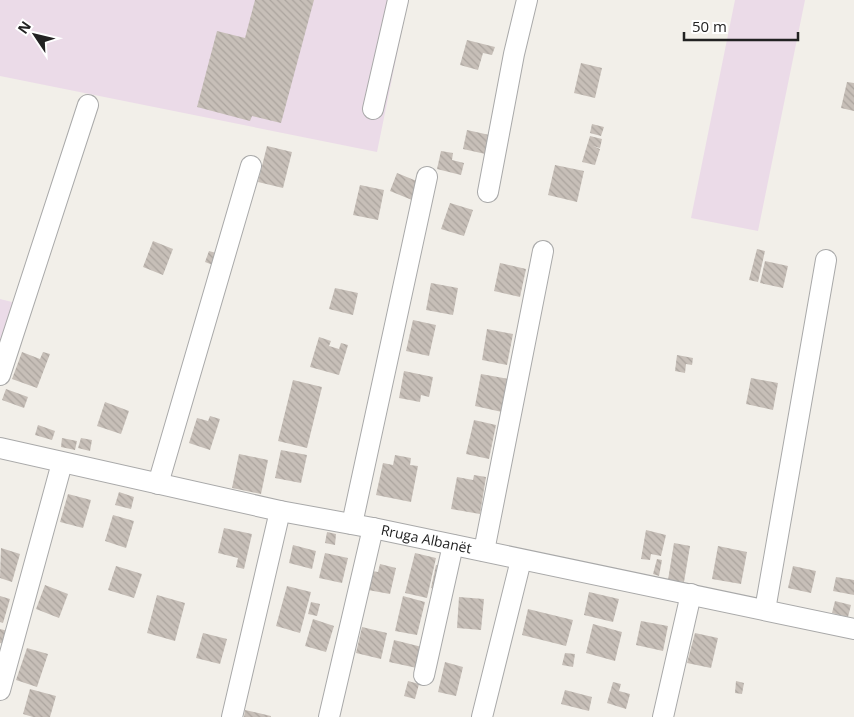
<svg xmlns="http://www.w3.org/2000/svg" width="854" height="717" font-family="'Open Sans',sans-serif">
	<style>
		.industrial { fill: #ebdbe8 }
		.building { fill: url(#building-back-hatch) }
		.lines { fill: none; stroke-linecap: round; stroke-linejoin: round }
		.minor-casing { stroke: #a9a9a9; stroke-width: 22 }
		.minor { stroke: #fff; stroke-width: 20 }
		.labels { text-anchor: middle; stroke-width: 5; stroke-linejoin: round; paint-order: stroke }
		.street-label { font-size: 14px; fill: #222; stroke: #fff }
	</style>
	<defs>
		<pattern id="building-back-hatch" width="6" height="6" patternUnits="userSpaceOnUse" patternTransform="scale(1.25)"><rect width="6" height="6" fill="#c7bfb8"/><path d="M-1 5l2 2M0 0l6 6M5-1l2 2" fill="none" stroke="#aba49e"/></pattern>
	</defs>
	<rect width="100%" height="100%" fill="#f2efe9"/>
	<path class="industrial" d="M0 0H408L377 152 0 76Z
		M735 0H805L758 231 691 218Z
		M0 299 16 303 0 355Z"/>
	<path class="building" d="M255 0H314L281 123 252 116 250 121 197 107 217 31 245 38Z
		M467 40 495 47 492 55 483 53 478 70 460 65Z
		M581 63 602 68 595 98 574 93Z
		M847 82 854 83V111L841 108Z
		M592 124 604 127 601 136 590 133Z
		M467 130 494 136 490 155 463 149Z
		M590 136 602 139 600 148 593 146 600 149 595 165 582 162Z
		M267 146 292 152 283 188 258 182Z
		M441 151 453 153 452 160 464 163 461 175 437 169Z
		M555 165 584 171 577 202 548 195Z
		M397 173 419 182 412 200 390 191Z
		M360 185 384 190 378 220 353 215Z
		M450 203 473 210 464 236 441 229Z
		M153 241 173 249 163 275 143 267Z
		M757 249 765 251 758 282 749 280Z
		M209 251 216 253 213 265 205 262Z
		M765 261 788 266 783 288 760 283Z
		M500 263 526 269 520 297 494 291Z
		M431 283 458 288 453 315 426 310Z
		M335 288 358 293 353 315 329 309Z
		M413 320 436 325 429 356 406 351Z
		M487 329 513 334 507 365 482 360Z
		M319 337 331 341 329 346 339 349 341 343 348 345 339 375 310 367Z
		M22 352 40 359 43 352 50 354 37 388 12 379Z
		M677 355 693 358 692 365 686 364 685 373 675 371Z
		M404 371 433 377 429 397 421 395 420 402 399 398Z
		M481 374 509 379 502 412 475 406Z
		M751 378 778 383 773 410 746 404Z
		M293 380 322 387 307 448 278 441Z
		M6 389 28 397 24 408 2 400Z
		M105 402 129 411 121 434 97 426Z
		M210 416 220 419 210 450 189 443 197 418 208 421Z
		M474 420 496 425 489 459 466 454Z
		M38 425 55 431 52 440 35 435Z
		M62 438 77 441 75 450 61 447Z
		M81 438 92 440 90 451 78 448Z
		M281 450 307 455 301 483 275 478Z
		M239 454 268 460 261 494 232 488Z
		M395 455 411 458 410 465 418 466 411 502 376 495 383 463 393 465Z
		M474 475 486 477 480 514 451 509 457 477 473 480Z
		M119 492 134 497 131 509 115 505Z
		M68 494 91 500 83 528 60 522Z
		M113 515 134 521 126 548 105 541Z
		M224 528 252 534 244 569 236 567 238 558 218 553Z
		M646 530 666 535 661 556 651 554 650 560 641 559Z
		M327 532 336 534 335 545 325 543Z
		M674 543 690 546 684 582 668 580Z
		M293 545 316 551 312 569 289 563Z
		M718 546 747 552 741 584 712 579Z
		M1 548 20 554 12 582 0 578Z
		M325 553 348 558 342 583 319 578Z
		M415 553 436 558 427 598 405 593Z
		M657 559 662 560 659 576 653 574Z
		M380 564 396 568 390 594 368 590 372 571 378 572Z
		M436 565 446 567 440 590 431 588Z
		M116 566 142 574 134 598 108 590Z
		M793 566 816 571 811 593 788 588Z
		M836 577 854 580V595L833 591Z
		M45 585 68 594 59 618 36 609Z
		M287 586 311 592 300 633 276 626Z
		M589 592 619 599 613 622 584 615Z
		M157 595 185 603 175 641 147 633Z
		M0 596 10 599 3 623 0 622Z
		M403 596 425 602 417 635 395 631Z
		M459 597 484 599 481 630 457 628Z
		M835 601 851 605 848 617 832 613Z
		M311 602 320 604 317 616 308 614Z
		M528 609 573 620 566 646 522 635Z
		M313 619 334 626 326 652 305 646Z
		M641 621 668 626 663 651 636 645Z
		M593 624 622 632 615 661 586 653Z
		M362 627 387 633 381 659 356 653Z
		M0 629 12 632 8 645 0 643Z
		M203 633 227 639 220 664 196 658Z
		M695 633 718 638 711 668 687 663Z
		M394 640 422 647 417 668 389 662Z
		M27 648 48 654 37 687 16 680Z
		M565 653 575 654 573 667 562 665Z
		M445 662 463 667 456 696 438 692Z
		M408 681 419 684 415 699 404 696Z
		M736 681 744 683 742 694 735 693Z
		M613 682 621 684 619 691 630 694 626 709 607 703Z
		M30 689 56 696 50 717H33L23 714Z
		M565 690 592 697 589 711 561 704Z
		M245 710 271 716V717H244Z"/>
	<g class="lines">
		<defs>
			<g id="minor">
				<path d="M373 109 398 0"/>
				<path d="M488 192 514 54 527 0"/>
				<path d="M0 375 88 105"/>
				<path id="s1" d="M0 448 280 511 373 528 854 629"/>
				<path d="M158 484 251 166"/>
				<path d="M352 524 427 177"/>
				<path d="M484 551 543 251"/>
				<path d="M765 610 826 260"/>
				<path d="M424 675 453 545"/>
				<path d="M0 690 62 463"/>
				<path d="M232 717 280 511"/>
				<path d="M329 717 373 528"/>
				<path d="M482 717 521 560"/>
				<path d="M663 717 691 594"/>
			</g>
		</defs>
		<use href="#minor" class="minor-casing"/>
		<use href="#minor" class="minor"/>
	</g>
	<g class="labels">
		<g class="street-label">
			<text dy="5" stroke="none"><textPath href="#s1" startOffset="436">Rruga Albanët</textPath></text>
		</g>
	</g>
	<g transform="translate(35 35) rotate(305)" stroke="#ffffff" stroke-width="4" paint-order="stroke">
	<path d="M0-4L9 19L0 12L-9 19Z" fill="#222222"/>
	<text y="-8" font-size="14" font-weight="bold" text-anchor="middle" fill="#222222">N</text>
	</g>
	<path d="M684 32v8h114v-8" fill="none" stroke="#222222" stroke-width="2.5"/>
	<text x="692" y="32" font-size="15" fill="#222222" stroke="#ffffff" stroke-width="4" paint-order="stroke">50 m</text>
</svg>
